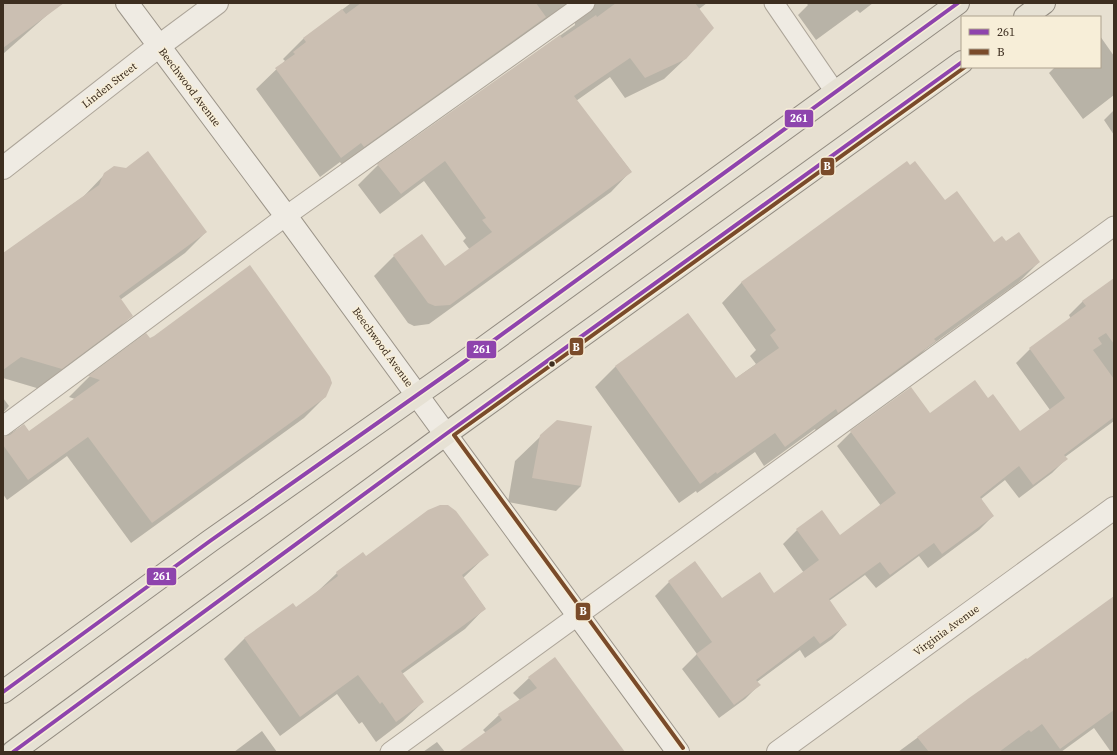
<svg xmlns="http://www.w3.org/2000/svg" width="1117" height="755" font-family="'Source Serif 4',serif">
	<style>
		.shadow { fill: #0003 }
		.building { fill: #cbbfb2 }
		.lines { fill: none; stroke-linecap: round; stroke-linejoin: round }
		.lane-casing { stroke: #ada599; stroke-width: 21 }
		.street-casing { stroke: #ada599; stroke-width: 24 }
		.secondary-casing { stroke: #9c958a; stroke-width: 24 }
		.primary-casing { stroke: #928b80; stroke-width: 24 }
		.lane { stroke: #efebe3; stroke-width: 19 }
		.street { stroke: #efebe3; stroke-width: 22 }
		.secondary { stroke: #efebe3; stroke-width: 22 }
		.primary { stroke: #e6e1d4; stroke-width: 22 }
		.bus-1-casing { stroke: #f7eed8; stroke-width: 7 }
		.bus-2-casing { stroke: #f7eed8; stroke-width: 7 }
		.bus-1 { stroke: #8e44ad; stroke-width: 4 }
		.bus-2 { stroke: #7a4b2a; stroke-width: 4 }
		.bus-dot { fill: #3d2e20; stroke: #f7eed8; stroke-width: 1.5 }
		.labels { text-anchor: middle; stroke-width: 3; stroke-linejoin: round; paint-order: stroke }
		.street-label { font-size: 11px; fill: #3d2e20; stroke: #f7eed8 }
		.line-badge { stroke: #f7eed8; stroke-width: 1.5 }
		.badge-label { font-size: 11px; text-anchor: middle; font-weight: bold; fill: #fff }
	</style>
	<rect width="100%" height="100%" fill="#e7e0d1"/>
	<path class="shadow" d="M3 3H49L54 9 3 54Z
		M351 3H707L699 9 685 59 664 79 625 98 610 77 576 101 631 171 611 192 429 324 414 326 408 323 374 276 394 256 422 236 445 268 470 250 463 241 466 238 424 181 380 214 358 185 378 165 575 25 574 17 343 166 340 162 320 177 256 89 285 61 283 59 303 39Z
		M806 3H873L860 13 857 10 816 40 798 15 808 5Z
		M1100 36 1114 56V95L1083 119 1049 73 1055 67H1100Z
		M1114 110V135L1104 120Z
		M105 174 206 232 185 253 120 300 132 315 111 336 40 389 3 378V254L83 197Z
		M945 202 994 244 1006 243 1039 262 1019 282 926 349 914 361 817 432 815 429 764 466 755 452 697 493 696 491 679 503 595 387 615 367 688 314 735 379 756 364 750 356 756 350 722 303 742 282Z
		M1114 279V421L1065 457 1066 459 1052 473 1019 498 1005 480 981 499 993 516 979 530 928 568 919 556 876 588 865 575 829 601 846 624 832 639 805 658 800 650 757 682 759 685 745 699 719 718 682 669 697 654 655 596 669 582 695 563 722 599 774 595 804 573 783 544 797 530 840 536 881 506 837 446 851 432 988 400 1020 433 1050 410 1016 363 1030 349 1071 319 1069 315 1083 301Z
		M146 335 149 339 325 397 304 418 131 543 67 456 7 500 3 494V438L24 425 29 432 75 399 69 397 89 377Z
		M3 398 9 406 3 413Z
		M541 436 581 486 556 511 508 502 515 461Z
		M488 554 463 578 485 608 465 629 402 674 423 702 402 722 376 742 362 722 359 724 337 694 280 736 224 659 244 639 293 604 296 609 316 593 337 573 366 557Z
		M1114 601V752H1111L1094 728 1061 752H898L970 699Z
		M529 678 624 752H460L486 733 483 730 499 715 520 700 513 693Z
		M262 731 277 752H234Z
		M437 742 445 752H423Z"/>
	<path class="building" d="M3 3H64L3 48Z
		M361 3H536L546 17 364 147 361 143 341 158 275 68 295 54 293 52 306 42 303 38 342 9 346 14Z
		M616 3H695L714 28 686 59 645 78 630 58 574 96 632 172 450 305 435 306 428 303 393 255 422 234 445 266 492 232 482 220 486 218 445 161 401 194 377 164 560 35 562 38 596 15 597 17Z
		M148 151 207 232 119 296 133 316 62 369 21 357 3 370V253L99 185 104 173 114 166 126 168Z
		M907 161 910 165 915 161 945 200 957 191 994 242 1002 236 1006 241 1019 232 1040 262 934 339 936 341 838 413 836 409 785 447 775 433 717 474 716 472 700 484 615 366 688 313 736 378 779 348 770 335 776 330 741 282Z
		M250 265 330 377 332 383 326 397 152 523 88 437 28 480 3 445V437L10 435 24 424 29 431 100 380 88 376 146 333 150 338 154 336Z
		M1114 278V344L1106 333 1098 338 1102 344 1093 350 1114 379V417L1064 455 1068 459 1033 485 1019 466 980 497 994 516 942 554 934 543 890 575 880 562 829 599 847 625 820 644 814 636 756 680 761 685 734 705 696 654 712 642 668 581 695 561 722 598 760 572 774 593 819 560 796 529 822 510 840 535 896 493 850 431 911 387 930 413 975 380 988 398 993 394 1020 431 1065 398 1029 348 1086 306 1082 301Z
		M557 420 592 426 581 486 532 478 540 435Z
		M440 505H448L456 511 489 555 462 575 486 609 401 671 424 702 396 722 382 702 380 704 358 675 300 717 244 638 293 603 296 607 338 576 336 572 363 552 366 556 428 510Z
		M1114 596V710L1060 749 1042 724 1031 732 1029 730 999 752H929L917 737 969 698 1026 658 1027 659Z
		M555 657 625 752H458L502 720 498 714 537 688 528 677Z"/>
	<g class="lines">
		<defs>
			<path id="lane" d="M774 3 835 92
				M3 426 286 216 585 3
				M390 752 1114 226"/>
			<path id="street" d="M3 168 159 46 217 3
				M778 752 1114 508"/>
			<path id="secondary" d="M127 3 286 216 678 752"/>
			<path id="primary" d="M1025 17 1044 3
				M3 692 210 541 464 362 958 3
				M13 752 446 434 962 62"/>
		</defs>
		<use href="#lane" class="lane-casing"/>
		<use href="#street" class="street-casing"/>
		<use href="#secondary" class="secondary-casing"/>
		<use href="#primary" class="primary-casing"/>
		<use href="#lane" class="lane"/>
		<use href="#street" class="street"/>
		<use href="#secondary" class="secondary"/>
		<use href="#primary" class="primary"/>
		<defs>
			<path id="bus-1" d="M3 692 210 541 464 362 958 3
				M13 752 446 434 962 62"/>
			<path id="bus-2" d="M683 748 454 435 965 67"/>
		</defs>
		<use href="#bus-1" class="bus-1-casing"/>
		<use href="#bus-2" class="bus-2-casing"/>
		<use href="#bus-1" class="bus-1"/>
		<use href="#bus-2" class="bus-2"/>
	</g>
	<circle class="bus-dot" cx="552" cy="364" r="3.5"/>
	<g class="labels">
		<g class="street-label">
			<text transform="translate(109 85) rotate(-38)" y="4">Linden Street</text>
			<text transform="translate(190 87) rotate(53)" y="4">Beechwood Avenue</text>
			<text transform="translate(383 347) rotate(54)" y="4">Beechwood Avenue</text>
			<text transform="translate(946 630) rotate(-36)" y="4">Virginia Avenue</text>
		</g>
	</g>
	<g class="line-badge">
		<rect x="784" y="109" width="30" height="19" rx="4" fill="#8e44ad"/>
		<rect x="820" y="157" width="15" height="19" rx="4" fill="#7a4b2a"/>
		<rect x="569" y="337" width="15" height="19" rx="4" fill="#7a4b2a"/>
		<rect x="466" y="340" width="31" height="19" rx="4" fill="#8e44ad"/>
		<rect x="146" y="567" width="31" height="19" rx="4" fill="#8e44ad"/>
		<rect x="575" y="602" width="16" height="19" rx="4" fill="#7a4b2a"/>
	</g>
	<g class="badge-label">
		<text x="799" y="122">261</text>
		<text x="827" y="170">B</text>
		<text x="576" y="351">B</text>
		<text x="482" y="353">261</text>
		<text x="162" y="580">261</text>
		<text x="583" y="615">B</text>
	</g>
	<rect width="1117" height="755" fill="none" stroke="#3d2e20" stroke-width="8"/>
	<rect x="961" y="16" width="140" height="52" fill="#f7eed8" stroke="#ada18e"/>
	<rect x="969" y="29" width="20" height="6" fill="#8e44ad" stroke="#ada18e"/>
	<text x="997" y="36" font-size="12" fill="#3d2e20">261</text>
	<rect x="969" y="49" width="20" height="6" fill="#7a4b2a" stroke="#ada18e"/>
	<text x="997" y="56" font-size="12" fill="#3d2e20">B</text>
</svg>
